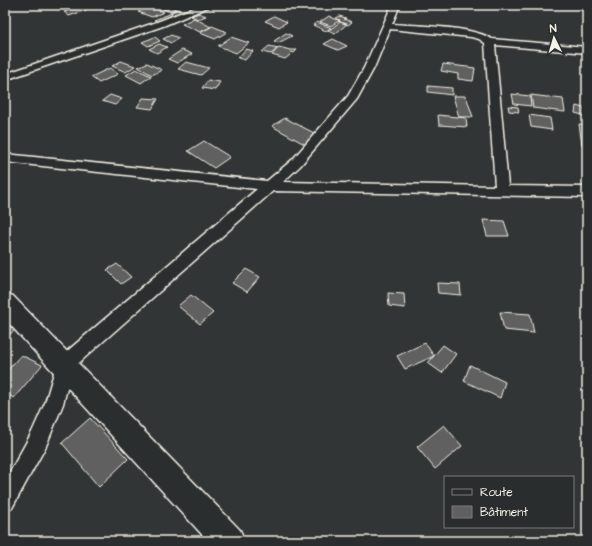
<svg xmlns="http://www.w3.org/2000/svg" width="592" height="546" font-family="'Architects Daughter',sans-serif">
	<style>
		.building { fill: #5f605f; stroke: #f4f1e8 }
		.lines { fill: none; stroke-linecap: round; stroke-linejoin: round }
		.minor-casing { stroke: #f4f1e8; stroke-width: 3 }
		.secondary-casing { stroke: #f4f1e8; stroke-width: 3 }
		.minor { fill: #2a2d2e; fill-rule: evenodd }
		.secondary { fill: #2a2d2e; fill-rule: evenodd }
	</style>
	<rect width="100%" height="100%" fill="#323535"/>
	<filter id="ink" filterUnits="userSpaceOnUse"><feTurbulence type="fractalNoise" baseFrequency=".025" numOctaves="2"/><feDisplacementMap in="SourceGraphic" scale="8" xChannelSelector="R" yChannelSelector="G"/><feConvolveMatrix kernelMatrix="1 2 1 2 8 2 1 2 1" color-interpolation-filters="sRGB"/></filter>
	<g filter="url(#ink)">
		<path class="building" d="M159 5H166L176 9 170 12 157 6Z
			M80 6 86 10 69 16 64 12Z
			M149 6 164 12 152 17 138 12Z
			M177 9 183 12 158 22 154 20 172 13H170Z
			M199 13 206 16 198 19 191 16Z
			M274 16 287 22 279 27 265 21Z
			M329 16 335 19 340 20 331 26 320 22Z
			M339 16 346 18 344 19 352 22 348 25 338 21 340 20 335 19Z
			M194 18 211 27 200 32 182 24Z
			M317 22 331 28 326 31 313 25Z
			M340 22 347 24 335 34 328 31Z
			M212 26 227 32 215 39 200 33Z
			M286 33 292 36 278 43 274 41Z
			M171 35 179 38 171 43 163 39Z
			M155 37 160 41 148 46 142 42Z
			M231 37 249 43 236 53 218 46Z
			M333 39 347 46 338 50 324 44Z
			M159 44 167 47 157 53 149 49Z
			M269 46 278 48 271 54 262 52Z
			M279 47 290 50H297L294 53 291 52 290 55 285 59 272 55Z
			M246 49 253 51 245 60 238 58Z
			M182 50 192 54 177 63 168 59Z
			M121 61 135 66 126 72 112 66Z
			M186 62 209 68 201 75 178 69Z
			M147 63 162 70 152 75 138 67Z
			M443 64 475 68 473 81 458 79V74L441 71Z
			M110 68 118 74 99 83 91 77Z
			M136 69 151 76 141 83 126 75Z
			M208 80 220 82 215 90 202 88Z
			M428 86 452 88V95L428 92Z
			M512 94 530 96 531 106 514 104Z
			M110 95 122 99 115 105 102 101Z
			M531 95 563 99 565 112 533 108Z
			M453 96H466L473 117H459Z
			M143 98 158 99 152 109 137 107Z
			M508 106 518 107 519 112 509 111Z
			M576 106 587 109V116L575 113Z
			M438 115 466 118 467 127 439 125Z
			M529 115 550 118 552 130 531 127Z
			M285 118 318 135 306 145 272 126Z
			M579 124 587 125V146L582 145Z
			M204 141 230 157 214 168 188 151Z
			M483 220 504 221 509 236H487Z
			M117 264 131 277 121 284 107 270Z
			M246 269 260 277 247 292 232 283Z
			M437 283 460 284 461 295 438 293Z
			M388 293 404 294 405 308 389 306Z
			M191 295 213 313 200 324 178 306Z
			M500 312 530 314 534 333 504 330Z
			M5 320 15 330 5 338Z
			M425 343 434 356 405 369 397 356Z
			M443 345 456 354 442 373 428 363Z
			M21 355 42 365 14 398 5 393V373Z
			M470 365 505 382 500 398 464 381Z
			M90 418 128 459 99 487 62 443Z
			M444 425 462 446 435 469 417 447Z"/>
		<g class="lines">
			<defs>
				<path id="minor" d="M201 5H213L163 26 5 80V74L157 22Z
					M392 5H400L392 24C419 26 471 26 492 39L587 47V53L495 45 508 186 587 187V197L273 191 72 369 63 404 46 446 12 508 5 511V481L32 432 45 403 58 359 257 189 5 162V154L267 181 292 160 348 96 364 68ZM390 29 471 37 479 39 485 43 495 186 283 182 300 166 357 99 374 68Z"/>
				<path id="secondary" d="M5 293 13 296 240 530 245 541H208L5 319Z"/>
			</defs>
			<use href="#minor" class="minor-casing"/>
			<use href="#secondary" class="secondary-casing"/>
			<use href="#minor" class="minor"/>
			<use href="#secondary" class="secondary"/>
		</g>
	</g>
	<rect width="592" height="546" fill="none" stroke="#2a2d2e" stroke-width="20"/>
	<rect x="10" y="10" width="572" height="526" fill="none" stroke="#f4f1e8" stroke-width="1.5" filter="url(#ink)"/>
	<rect x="444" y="476" width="130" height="52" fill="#2a2d2e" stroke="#7b7b78"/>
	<rect x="452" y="489" width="20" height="6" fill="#2a2d2e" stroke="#7b7b78"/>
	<text x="480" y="496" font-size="12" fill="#f4f1e8">Route</text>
	<rect x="452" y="506" width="20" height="12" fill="#5f605f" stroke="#7b7b78"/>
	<text x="480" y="516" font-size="12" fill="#f4f1e8">Bâtiment</text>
	<g transform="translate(554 38) rotate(355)" stroke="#2a2d2e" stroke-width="3" paint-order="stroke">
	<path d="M0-3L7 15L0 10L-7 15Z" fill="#f4f1e8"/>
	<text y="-6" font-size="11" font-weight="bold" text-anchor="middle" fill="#f4f1e8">N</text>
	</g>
</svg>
